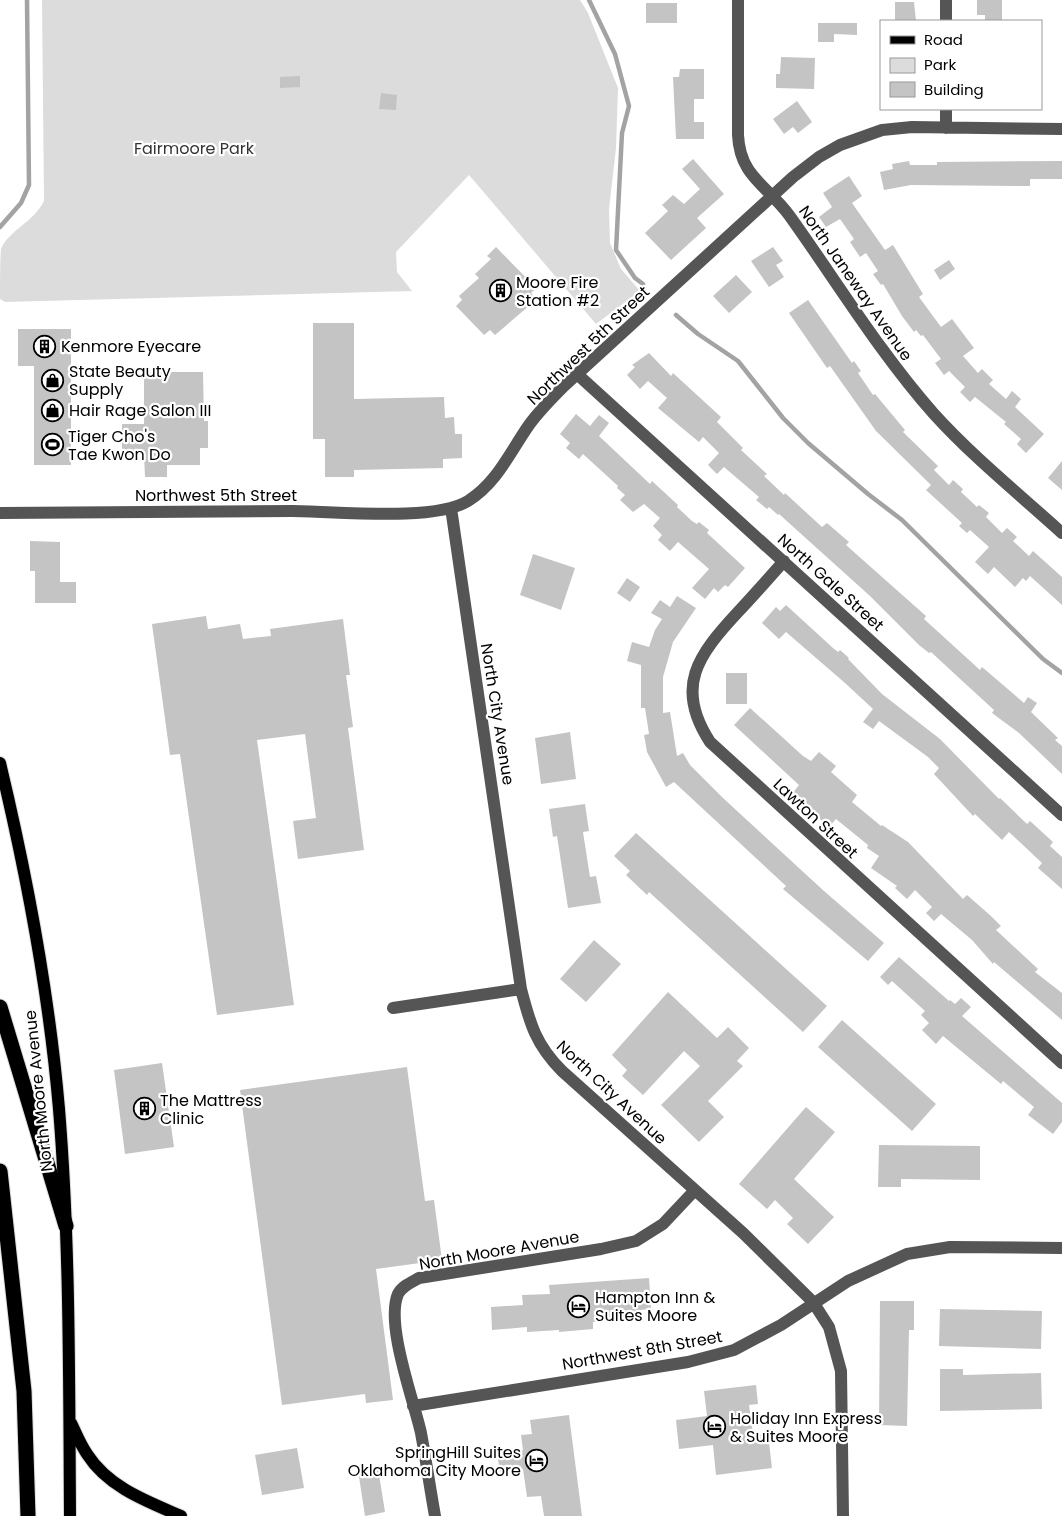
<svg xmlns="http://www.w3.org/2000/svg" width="1062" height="1516" font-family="Poppins,sans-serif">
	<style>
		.green { fill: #dcdcdc }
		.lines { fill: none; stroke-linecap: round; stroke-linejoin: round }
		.stream { stroke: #a3a3a3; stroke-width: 4.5 }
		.building { fill: #c4c4c4 }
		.major-casing { stroke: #dbdbdb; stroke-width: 14 }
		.highway-casing { stroke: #dbdbdb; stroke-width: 17 }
		.minor { stroke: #555; stroke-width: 12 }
		.major { stroke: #000; stroke-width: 12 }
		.highway { stroke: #000; stroke-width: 15 }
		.labels { text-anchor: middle; stroke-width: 4.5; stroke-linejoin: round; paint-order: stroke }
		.park-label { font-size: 16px; fill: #333; stroke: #fff }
		.poi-label { font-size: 16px; fill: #000; stroke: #fff; text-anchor: start }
		.street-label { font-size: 16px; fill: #000; stroke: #fff }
	</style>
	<rect width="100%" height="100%" fill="#fff"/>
	<path class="green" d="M42 0H580L588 13 618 88 616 148 609 209 610 243 621 269 640 291 596 324 469 175 396 252 397 272 412 291 5 302 0 299C0 287 0 259 1 249 9 230 34 222 44 201Z"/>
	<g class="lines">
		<path class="stream" d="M589 0 615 54 629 106 622 133 616 250 635 278 643 284
			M0 227 21 203 29 185 27 0
			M676 315 698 334 738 361 783 418 808 443 868 494 902 520 1043 659 1062 673"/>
	</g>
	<path class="building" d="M977 0H1002V21H985V15H977Z
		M895 2H914L916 21H895Z
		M646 3H677V23H646Z
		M818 23H857V35L834 34V42H818Z
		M781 57 815 58 814 89 776 88V74H780Z
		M680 69H704V99H694V122H704V139H676L673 77H679Z
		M300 76V87L280 88V77Z
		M381 93 397 95 396 110 379 109Z
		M797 101 812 122 798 133 793 127 784 134 773 119Z
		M693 159 724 194 697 218 706 228 671 260 645 233 668 211 662 205 673 195 684 204 700 189 682 169Z
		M909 161 910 165H937V162L1062 161V179H1030V186L911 185 884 190 880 172 893 169 892 164Z
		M849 176 862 196 852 203 885 250 893 245 923 294 919 297 941 327 952 319 974 348 963 356 978 373 982 369 993 380 989 384 1006 399 1012 391 1021 399 1015 407 1044 434 1026 453 1017 444 1021 439 1004 424 1006 422 975 397 970 402 960 392 965 387 949 371 944 375 935 363 941 359 923 335 921 336 916 330 914 332 902 316 883 284 881 285 873 274 878 271 866 253 860 257 850 242 854 239 840 219 826 227 819 217 832 207 823 193Z
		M496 247 536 288 531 293 537 299 495 335 490 330 484 335 456 306 462 300 459 296 479 278 475 274 491 259 487 256Z
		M773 247 783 261 776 265 784 277 769 287 751 261Z
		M949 260 955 269 940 280 934 270Z
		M736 275 752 292 729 313 713 296Z
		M808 300 852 363 854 361 861 371 858 373 873 395 875 394 905 430 903 432 938 466 934 470 949 485 953 480 963 489 961 492 977 507 979 505 989 513 986 517 1002 533 1007 528 1017 537 1013 541 1029 556 1033 551 1062 577V605L1030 576 1026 581 1023 578 1015 587 994 567 988 574 975 562 989 547 970 530 967 533 959 526 962 523 926 490 931 485 876 431 830 366 827 368 789 313Z
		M313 323H354V399L444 397 445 418 454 417 455 434H462V458L443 459V468L354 470V477H325V439H313Z
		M18 329H71V465H34V366H18Z
		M649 353 671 376 673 373 721 417 717 422 743 448 741 450 767 474 764 476 784 495 785 493 822 527 827 523 849 542 846 545 926 616 924 619 980 670 982 667 1024 703 1028 697 1037 703 1031 712 1058 738 1055 740 1062 746V774L1019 733 992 713 994 710 958 677 931 652 929 653 919 645 870 596 779 514 778 515 769 507 767 509 756 500 759 497 724 467 717 474 708 465 719 453 703 437 699 442 658 408 667 398 648 381 640 389 627 375 635 367 632 365Z
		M144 372H203L204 421H208V448H200V465H167V477H145L144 455H122V424H144Z
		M576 414 590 426 599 415 609 423 599 436 650 484 652 481 678 505 677 507 692 521 697 524 699 522 709 530 707 533 745 568 728 587 725 585 718 592 714 588 705 599 692 588 709 569 678 542 670 551 658 540 662 535 653 526 660 518 644 504 633 512 620 500 625 495 617 488 618 486 583 454 579 459 566 448 570 443 560 434Z
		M1062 461V490L1048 478Z
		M30 541 60 542V582H76V603H35V571H30Z
		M533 554 575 568 561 610 520 595Z
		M627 578 640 587 630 602 617 593Z
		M677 596 696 608 673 642 663 677V713L670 712 677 756 683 753 690 765 723 798 824 891 884 943 868 961 783 889 786 886 674 782 666 787 647 752 644 735 649 734 645 708H641V665L627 661 632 642 649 647 655 630 662 619 651 613 660 600 670 607Z
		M786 605 833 648 838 652 840 650 849 658 848 659 882 694 940 739 999 799 1000 798 1027 824 1030 821 1053 842 1050 846 1062 857V889L1038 868 1042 863 1009 832 1002 840 975 814 973 816 934 774 939 768 928 757 879 721 873 729 863 722 873 709 845 683 786 632 779 639 762 623 776 607 780 611Z
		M206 616 208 629 240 624 243 639 271 636 270 629 343 619 350 675H346L353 727 348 728 364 850 298 859 293 821 316 818 305 734 257 740 294 1005 217 1015 180 754 170 755 152 624Z
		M726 673H747V704H726Z
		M750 708 803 756 811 761 819 752 836 766 831 772 857 795 852 802 881 826 882 825 908 842 963 899 967 895 991 916 1001 926 996 930 1038 969 1035 972 1062 993V1020L994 962 993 964 972 940 941 914 934 921 926 913 932 907 915 890 907 899 895 888 897 886 871 868 879 856 867 848 868 845 836 819 829 827 792 794 799 785 734 725Z
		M570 732 576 779 541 784 535 738Z
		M585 804 589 831 583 832 590 877 596 876 601 903 568 908 557 836 553 837 549 809Z
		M636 833 827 1006 803 1032 649 892 647 895 626 875 630 871 614 856Z
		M594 940 621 964 586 1002 560 979Z
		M899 957 949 1001 950 1000 955 1004 961 998 971 1007 962 1016 1062 1103V1122L1053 1134 1028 1115 1034 1107 1003 1081 1001 1084 943 1036 936 1044 922 1030 929 1023 921 1015 925 1011 892 981 888 985 880 977Z
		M668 992 717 1038 728 1027 749 1048 737 1061 743 1066 708 1101 724 1117 699 1142 661 1105 700 1066 684 1051 643 1095 622 1076 627 1070 612 1055Z
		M842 1020 936 1104 912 1131 818 1047Z
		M162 1063 174 1147 125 1154 114 1070Z
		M407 1067 425 1201 434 1200 442 1260 376 1269 393 1400 366 1403 365 1394 282 1405 240 1090Z
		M806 1107 835 1132 794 1179 834 1217 808 1244 787 1224 793 1218 775 1200 767 1209 739 1184Z
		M879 1145 980 1146V1180L901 1179V1187H878Z
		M649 1278 651 1309 639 1310 640 1316 593 1322V1329L559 1332V1330L527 1332V1327L492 1330 491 1307 523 1305 522 1295 550 1294 549 1285Z
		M880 1301H914V1330H909L907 1426 879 1425Z
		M940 1309 1042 1311 1041 1349 939 1346Z
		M940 1369H963V1375L1041 1373 1042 1409 940 1411Z
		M756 1385 758 1404 749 1405 753 1435 768 1434 772 1468 716 1475 713 1445 679 1449 676 1420 707 1416 704 1391Z
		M569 1415 582 1516H544L541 1496 527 1497 523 1469 500 1472 497 1453 523 1450 521 1435 532 1434 530 1420Z
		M297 1448 304 1488 262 1495 255 1455Z
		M378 1468 385 1512 365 1516 358 1470Z"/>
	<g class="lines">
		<defs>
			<path id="major" d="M0 763C27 876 49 993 59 1109 70 1244 69 1380 70 1516
				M71 1423C76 1433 80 1444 87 1454 108 1487 146 1501 181 1516"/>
			<path id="highway" d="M0 1007 66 1226
				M0 1171 24 1391 28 1516"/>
		</defs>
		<use href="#major" class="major-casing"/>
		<use href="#highway" class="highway-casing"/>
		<path class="minor" d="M738 0V135C740 177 767 185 789 215 837 282 880 353 934 414 973 457 1019 494 1062 533
			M946 21V0
			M946 109V128
			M577 374 1062 815
			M451 508 521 989C530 1024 536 1045 562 1071L743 1233 813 1302 829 1327 841 1371 843 1516
			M0 513C97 512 194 511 292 511 334 511 434 522 468 501 497 483 510 452 529 425 539 411 552 398 564 386L793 177 819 157 840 145 882 130 912 127 1062 129
			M784 561C769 578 753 596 738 612 698 655 674 687 710 742L1062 1063
			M393 1008 521 989
			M413 1406 688 1362 734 1350 781 1325 848 1281 907 1254 950 1247 1062 1248
			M435 1516C430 1488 426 1460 421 1433 414 1401 385 1324 398 1294 402 1286 412 1282 419 1278L601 1249 636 1241 663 1224 695 1190"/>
		<use href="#major" class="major"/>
		<use href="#highway" class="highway"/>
	</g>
	<defs>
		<symbol id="building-ring" viewBox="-11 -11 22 22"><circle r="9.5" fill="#fff" stroke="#000" stroke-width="1.5"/><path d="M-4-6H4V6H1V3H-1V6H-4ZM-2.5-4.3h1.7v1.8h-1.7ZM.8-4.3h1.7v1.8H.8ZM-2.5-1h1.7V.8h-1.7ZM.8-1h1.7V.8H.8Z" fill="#000"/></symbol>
		<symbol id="shop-ring" viewBox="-11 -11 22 22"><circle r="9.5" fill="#fff" stroke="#000" stroke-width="1.5"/><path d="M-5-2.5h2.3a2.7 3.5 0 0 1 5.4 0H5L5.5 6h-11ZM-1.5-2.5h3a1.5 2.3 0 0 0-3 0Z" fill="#000"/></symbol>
		<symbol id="stadium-ring" viewBox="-11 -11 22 22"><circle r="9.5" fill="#fff" stroke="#000" stroke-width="1.5"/><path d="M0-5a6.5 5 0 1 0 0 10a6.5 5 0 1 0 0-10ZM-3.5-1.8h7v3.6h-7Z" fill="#000"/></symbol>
		<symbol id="hotel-ring" viewBox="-11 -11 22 22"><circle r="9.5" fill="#fff" stroke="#000" stroke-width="1.5"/><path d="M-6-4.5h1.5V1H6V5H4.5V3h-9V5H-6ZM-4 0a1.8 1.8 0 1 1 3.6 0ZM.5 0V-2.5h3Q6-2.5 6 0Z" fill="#000"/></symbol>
	</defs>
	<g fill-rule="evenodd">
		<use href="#building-ring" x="488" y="278" width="25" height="25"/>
		<use href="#building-ring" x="32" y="334" width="25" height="25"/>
		<use href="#shop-ring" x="40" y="368" width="25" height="25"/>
		<use href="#shop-ring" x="40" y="398" width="25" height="25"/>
		<use href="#stadium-ring" x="40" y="432" width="25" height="25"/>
		<use href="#building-ring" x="132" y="1096" width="25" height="25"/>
		<use href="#hotel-ring" x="566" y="1294" width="25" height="25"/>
		<use href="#hotel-ring" x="702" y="1414" width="25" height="25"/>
		<use href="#hotel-ring" x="524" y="1448" width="25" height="25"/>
	</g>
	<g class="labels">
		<g class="park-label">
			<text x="194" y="154">Fairmoore Park</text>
		</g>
		<g class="poi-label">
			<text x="516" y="288">Moore Fire<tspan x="516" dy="18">Station #2</tspan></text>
			<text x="61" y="352">Kenmore Eyecare</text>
			<text x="69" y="377">State Beauty<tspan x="69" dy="18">Supply</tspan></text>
			<text x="69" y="416">Hair Rage Salon III</text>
			<text x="68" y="442">Tiger Cho's<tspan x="68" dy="18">Tae Kwon Do</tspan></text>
			<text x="160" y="1106">The Mattress<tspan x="160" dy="18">Clinic</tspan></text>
			<text x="595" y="1303">Hampton Inn &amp;<tspan x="595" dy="18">Suites Moore</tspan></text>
			<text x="730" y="1424">Holiday Inn Express<tspan x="730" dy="18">&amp; Suites Moore</tspan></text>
			<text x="521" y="1458" text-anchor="end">SpringHill Suites<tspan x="521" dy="18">Oklahoma City Moore</tspan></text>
		</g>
		<g class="street-label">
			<text transform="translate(856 283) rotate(55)" y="6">North Janeway Avenue</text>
			<text transform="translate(588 345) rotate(-44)" y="6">Northwest 5th Street</text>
			<text x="216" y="501">Northwest 5th Street</text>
			<text transform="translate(831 582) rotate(42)" y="6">North Gale Street</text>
			<text transform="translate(498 714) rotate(81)" y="6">North City Avenue</text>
			<text transform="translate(816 818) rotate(43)" y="6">Lawton Street</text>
			<text transform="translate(38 1091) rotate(-96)" y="6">North Moore Avenue</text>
			<text transform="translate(612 1092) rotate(43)" y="6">North City Avenue</text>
			<text transform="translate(499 1250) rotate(-10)" y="6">North Moore Avenue</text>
			<text transform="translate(642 1350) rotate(-10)" y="6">Northwest 8th Street</text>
		</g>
	</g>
	<rect x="880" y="20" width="162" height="90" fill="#ffffff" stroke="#999999"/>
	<rect x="890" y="36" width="25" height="8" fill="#000000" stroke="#999999"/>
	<text x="924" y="45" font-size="15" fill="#000000">Road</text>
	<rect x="890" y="58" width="25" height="15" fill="#dcdcdc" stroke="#999999"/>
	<text x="924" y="70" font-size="15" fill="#000000">Park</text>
	<rect x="890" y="82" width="25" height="15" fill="#c4c4c4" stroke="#999999"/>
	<text x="924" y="95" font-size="15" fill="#000000">Building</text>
</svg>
